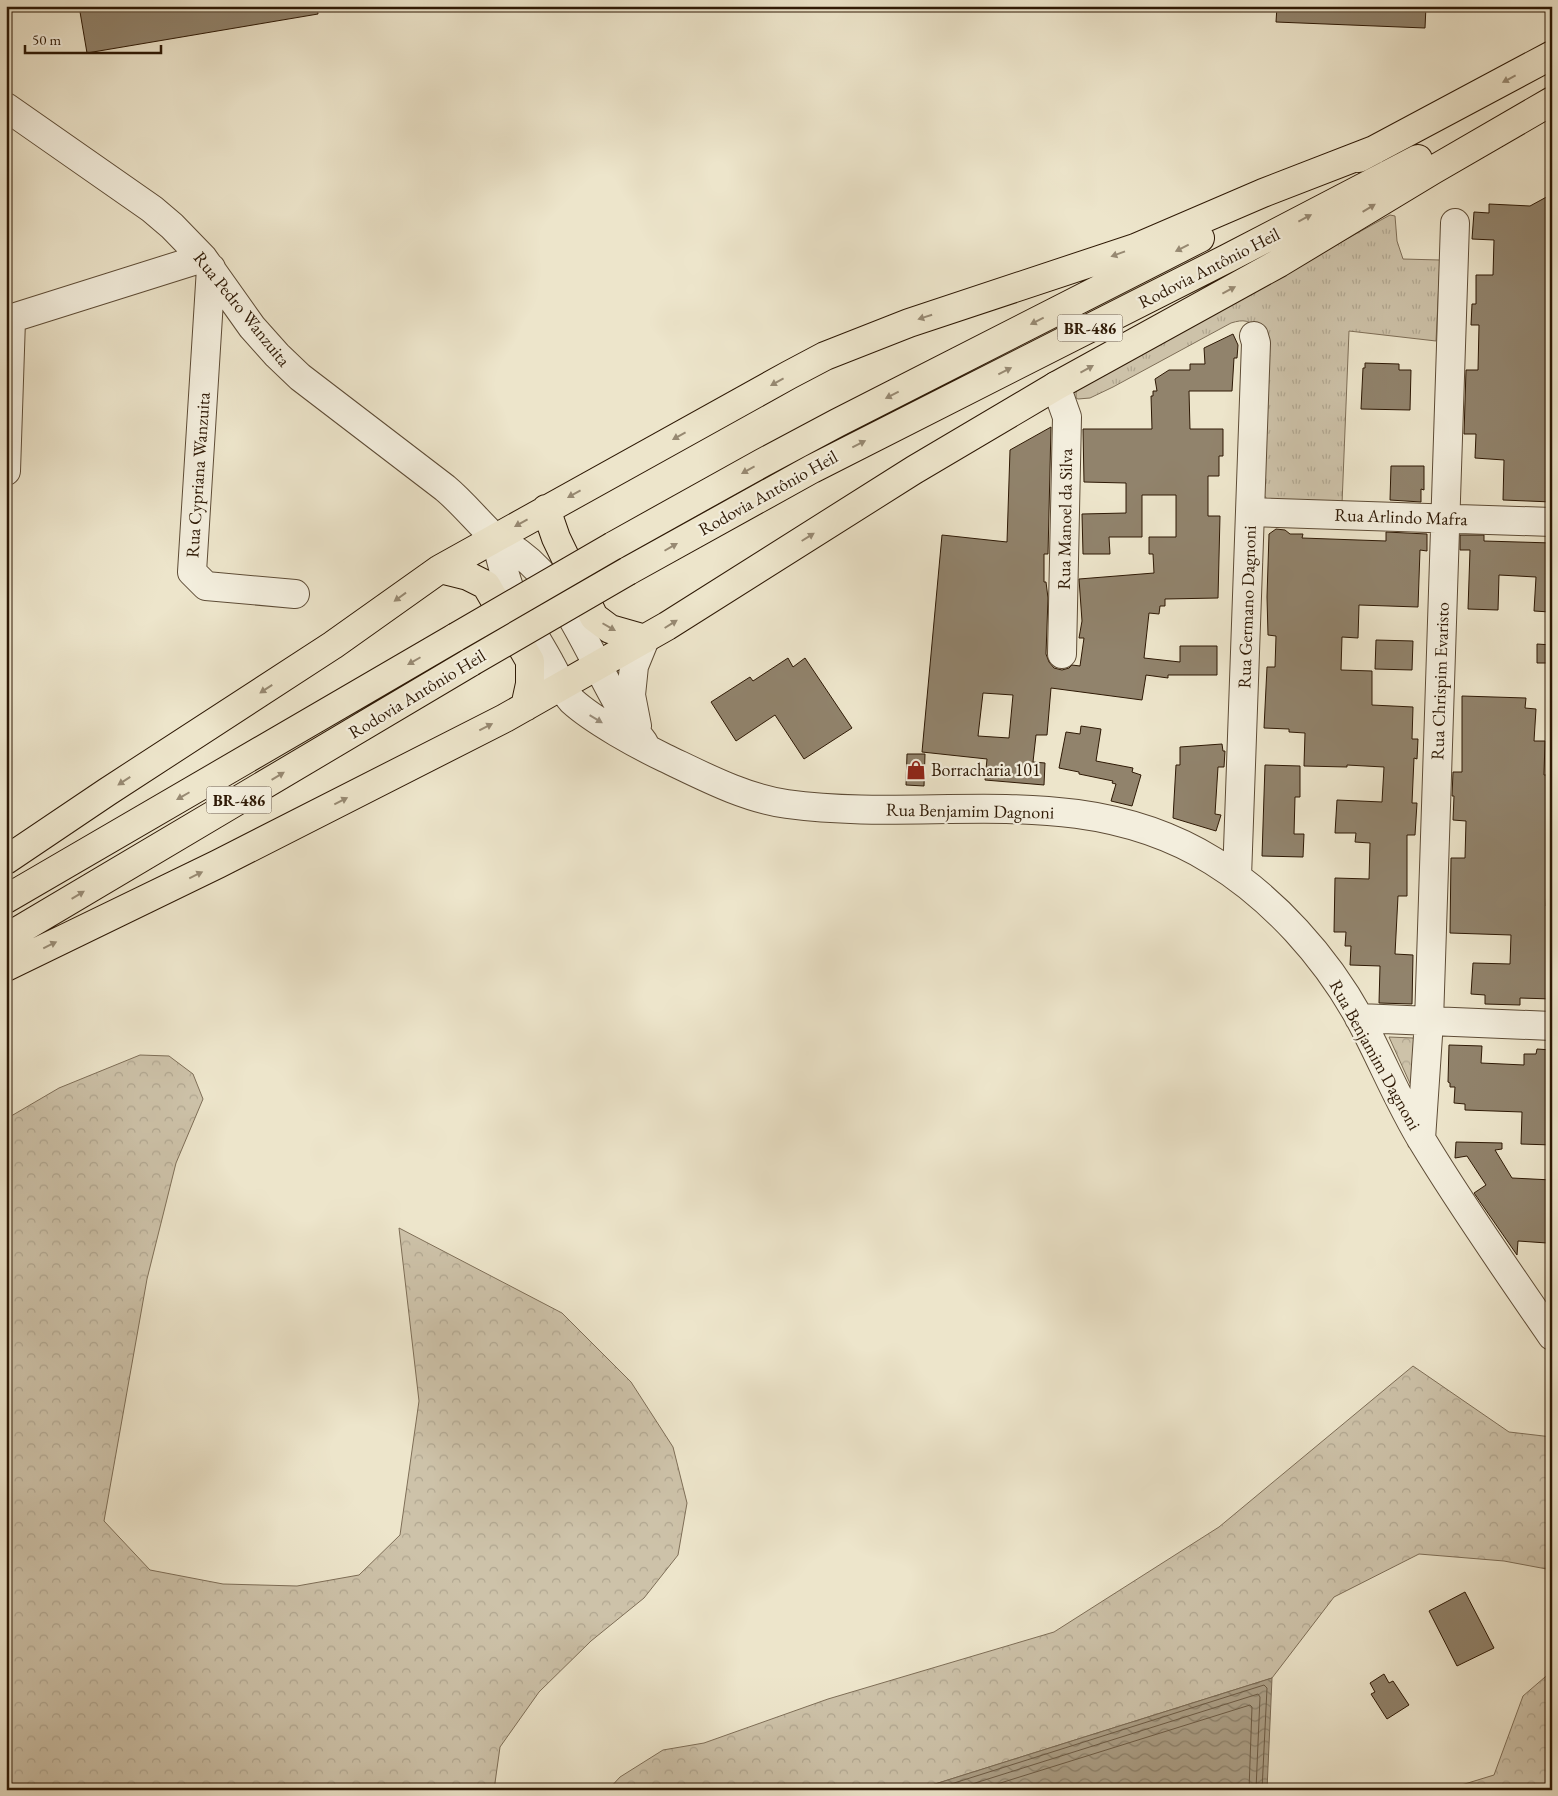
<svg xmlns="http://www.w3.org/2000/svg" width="1558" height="1796" font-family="'EB Garamond',serif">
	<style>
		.grass { fill: url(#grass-tufts); stroke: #7e6e57 }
		.forest { fill: url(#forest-crowns); stroke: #7e6e57 }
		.water { fill: url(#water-waves); stroke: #7a6a54 }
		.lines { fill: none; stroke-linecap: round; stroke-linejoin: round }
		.shore { stroke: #6d5c46; stroke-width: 1 }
		.building { fill: #91836c; stroke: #2e1905; fill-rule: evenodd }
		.minor-casing { stroke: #5e4c36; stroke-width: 30 }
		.major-casing { stroke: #2e1905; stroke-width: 30 }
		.minor { stroke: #f3eedd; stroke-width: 28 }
		.major { stroke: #ede5cb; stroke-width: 28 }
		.major-bridge-casing { stroke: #2e1905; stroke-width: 30; stroke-linecap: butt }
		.major-bridge { stroke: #ede5cb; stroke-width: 28 }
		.oneway { fill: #978972 }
		.oneway2 { fill: #9a8e7c }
		.labels { text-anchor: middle; stroke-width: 4.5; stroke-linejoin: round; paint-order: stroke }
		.shield { fill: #f3eedd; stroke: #695946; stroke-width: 1 }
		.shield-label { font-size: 16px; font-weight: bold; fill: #2e1905 }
		.street-label { font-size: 18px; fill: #2e1905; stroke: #f3eedd }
		.poi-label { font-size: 18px; fill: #2e1905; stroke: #f3eedd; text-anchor: start }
	</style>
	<defs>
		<pattern id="grass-tufts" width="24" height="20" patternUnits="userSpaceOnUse" patternTransform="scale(1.25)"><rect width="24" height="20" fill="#cdc2a9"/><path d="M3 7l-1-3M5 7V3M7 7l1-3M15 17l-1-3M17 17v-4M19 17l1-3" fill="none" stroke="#b0a690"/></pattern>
		<pattern id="forest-crowns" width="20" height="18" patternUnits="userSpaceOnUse" patternTransform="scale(1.25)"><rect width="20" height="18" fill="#cdc2a9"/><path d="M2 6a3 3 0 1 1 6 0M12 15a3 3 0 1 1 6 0" fill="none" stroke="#b0a690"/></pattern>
		<pattern id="water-waves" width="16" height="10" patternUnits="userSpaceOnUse" patternTransform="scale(1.25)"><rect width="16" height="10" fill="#aca088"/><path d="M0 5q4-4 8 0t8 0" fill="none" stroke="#8c826d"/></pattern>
	</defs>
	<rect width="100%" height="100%" fill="#ede5cb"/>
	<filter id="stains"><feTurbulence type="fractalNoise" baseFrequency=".004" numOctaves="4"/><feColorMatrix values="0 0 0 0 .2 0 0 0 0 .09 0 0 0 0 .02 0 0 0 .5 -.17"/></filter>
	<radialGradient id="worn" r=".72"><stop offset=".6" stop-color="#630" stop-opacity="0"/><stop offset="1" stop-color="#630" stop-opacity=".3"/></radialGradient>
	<path class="grass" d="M1390 215 1395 216 1397 241 1403 259 1440 260 1436 341 1349 331 1342 504 1269 501 1261 492 1259 330C1249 320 1244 319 1231 323L1113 387 1090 398 1078 399 1076 398V392L1080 386Z"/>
	<path class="forest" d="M1389 1037 1413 1038 1415 1042 1413 1090Z
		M140 1055 169 1056 193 1074 203 1099 176 1163 147 1279 104 1521 150 1570 223 1584 297 1586 359 1575 400 1535 419 1401 399 1228 562 1313 631 1382 673 1447 687 1503 678 1555 644 1598 591 1641 539 1692 500 1747 494 1790H6V1119L59 1088Z
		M1413 1366 1509 1432 1552 1437V1570L1504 1561 1419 1554 1334 1597 1272 1678 916 1790H608L620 1777 663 1750 704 1743 828 1699 1054 1632 1219 1527Z
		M1552 1671V1790H1445L1494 1775 1523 1696Z"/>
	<path class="water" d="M1272 1678 1267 1790H916Z"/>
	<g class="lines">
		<path class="shore" d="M932 1790 1264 1685 1267 1688 1262 1790
			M953 1790 1258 1694 1260 1697 1256 1790
			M978 1790 1250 1705 1252 1707 1249 1790"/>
	</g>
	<path class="building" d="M79 6H317L318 14 87 53Z
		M1277 6H1426L1425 28 1276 22Z
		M1552 194V502L1503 500 1504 460 1475 458 1476 434H1464L1466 370H1478L1479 325H1471L1472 304H1476V275H1493L1494 240 1472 239 1474 212 1489 213V204L1530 206Z
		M1233 334 1238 345 1237 358H1234L1232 391H1189L1190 429H1223V456H1219V476H1208V516H1220L1218 598 1165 599V606H1160L1159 614 1149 613 1144 658 1180 662V646H1217V675H1168V678L1146 675 1142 700 1051 688 1047 735H1036L1033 762 1045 763 1044 785 985 780 987 759 922 752 942 535 1007 542 1010 450 1051 427 1048 554H1044V582H1046L1048 598 1046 654 1049 662 1054 668 1062 670 1069 668 1072 665 1080 666 1084 638H1079L1082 621 1079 579 1154 573 1153 554H1149V537H1176V495H1142V537H1109L1110 554H1083L1082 514 1126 513V483L1084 482 1083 429H1152L1151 396H1153V391H1157L1155 379 1169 370H1190V364H1205L1204 348ZM983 693 1013 695 1009 738 978 736Z
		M1365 363 1399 364V370H1411L1410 410 1361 409 1363 368H1365Z
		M1391 466H1424V490L1421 489V502L1390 500Z
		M1276 529 1285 530 1290 534H1303L1302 538 1386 541V532L1427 534V551L1420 550 1418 607 1359 605 1358 638 1342 637 1341 670 1372 671V705L1413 707 1412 739H1418L1417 759 1414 758 1412 803H1417L1415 835H1407V896H1398L1395 954 1413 955 1412 1004 1379 1003 1380 966 1350 965 1351 946H1345L1346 932H1334L1335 878 1369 879 1370 843 1355 842 1356 833H1335L1337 800 1382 802 1384 767 1347 765V767L1304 766 1305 733 1289 732V729L1264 728 1267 667H1275L1276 636 1268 635 1267 597 1269 534Z
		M1460 535H1484V541L1552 543 1550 612 1534 611 1536 577 1499 575 1498 610 1468 609 1470 550H1460Z
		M1376 640 1413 641 1412 670 1375 669Z
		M1537 644 1552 645V663H1537Z
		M788 658 793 667 805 658 852 728 804 759 775 715 736 741 711 702 750 677 753 681Z
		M1462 696 1526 698 1525 708 1536 709 1534 741H1545L1544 775H1552V806H1547V840H1552V872H1548L1546 906 1552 907V999L1520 998V1005L1485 1004V995L1471 994 1473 963 1510 964 1511 935 1450 933 1451 858H1465L1466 821 1453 820 1454 796H1452L1453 772H1462Z
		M1081 726 1101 729 1096 761 1133 768 1132 772 1141 775 1132 806 1111 801 1116 784 1112 783 1113 781 1079 774V772L1059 768 1066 732 1080 734Z
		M1222 744 1223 751H1225L1224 767H1218L1215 814 1221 815 1216 831 1173 818 1176 765H1180V747Z
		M907 754H925L924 786 906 785Z
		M1265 765 1300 766V797H1295L1294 834H1304L1303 857 1262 856Z
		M1449 1045 1482 1046 1481 1063 1524 1065V1054H1536L1537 1049 1552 1050V1145L1521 1144 1522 1112 1465 1110V1104L1454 1103 1455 1087H1450V1083L1448 1082Z
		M1456 1142 1502 1143V1149L1495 1150 1512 1178 1552 1180V1241H1548L1547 1243 1518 1241 1517 1255 1474 1193 1486 1185 1467 1156 1455 1158Z
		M1465 1592 1494 1648 1457 1666 1429 1611Z
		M1384 1674 1389 1683 1393 1681 1409 1705 1387 1719 1371 1694 1375 1692 1370 1683Z"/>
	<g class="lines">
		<defs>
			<path id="minor" d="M6 107 152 209 172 226 203 258 252 327 277 355 300 377 445 488C463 503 477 521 494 537 501 543 511 547 519 553 534 564 548 580 558 595 590 642 609 698 644 743
				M211 268 192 572 206 586 295 594
				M6 320 203 258
				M1056 386 1067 417 1062 654
				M6 471 11 320
				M1250 512 1552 522
				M495 538C500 554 503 571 509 587 519 613 537 639 550 663 557 675 563 691 572 701 594 721 638 745 665 758 703 776 744 798 787 804 932 824 1080 778 1213 861 1273 898 1326 957 1360 1019 1382 1060 1399 1103 1423 1142 1463 1208 1508 1272 1552 1336
				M637 726 631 695 634 666 645 639
				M1237 877 1256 343 1254 336
				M1359 1018 1552 1026
				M1421 1139 1429 1021 1455 223"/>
			<path id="major" d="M1359 158 1552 55
				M546 509 556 538 594 617 610 629 645 639
				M613 546 762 463 837 423 1200 238
				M440 569 468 576 486 585 530 661V684L525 707
				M628 571 812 469 1228 258 1418 159
				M6 860 107 792 333 645 440 569 789 375 825 356 909 323 1135 248 1263 193 1374 150
				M6 899 456 637
				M6 938 471 662
				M6 967 218 864 505 718 667 626 914 470 1056 386 1279 263 1433 170 1552 101"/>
		</defs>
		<use href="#minor" class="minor-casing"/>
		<use href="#major" class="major-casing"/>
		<use href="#minor" class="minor"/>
		<use href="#major" class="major"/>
		<defs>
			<path id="major-bridge" d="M456 637 613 546
				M471 662 628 571"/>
		</defs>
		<use href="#major-bridge" class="major-bridge-casing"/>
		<use href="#major-bridge" class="major-bridge"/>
	</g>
	<defs><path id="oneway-solid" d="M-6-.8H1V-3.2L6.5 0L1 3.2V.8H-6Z" transform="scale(1.25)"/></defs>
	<g class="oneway">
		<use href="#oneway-solid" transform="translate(1509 79) rotate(152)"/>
		<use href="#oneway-solid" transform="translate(1369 208) rotate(-31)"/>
		<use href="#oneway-solid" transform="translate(1305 218) rotate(-28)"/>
		<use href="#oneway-solid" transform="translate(1182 248) rotate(153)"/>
		<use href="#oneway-solid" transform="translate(1118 254) rotate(160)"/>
		<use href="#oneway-solid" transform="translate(1229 290) rotate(-28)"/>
		<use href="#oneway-solid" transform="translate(925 317) rotate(162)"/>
		<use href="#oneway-solid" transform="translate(1037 321) rotate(153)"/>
		<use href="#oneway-solid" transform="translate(1087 369) rotate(-29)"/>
		<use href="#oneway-solid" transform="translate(1005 371) rotate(-27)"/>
		<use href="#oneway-solid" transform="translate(777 382) rotate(151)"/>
		<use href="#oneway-solid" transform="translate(892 395) rotate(153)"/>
		<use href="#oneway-solid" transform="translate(679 436) rotate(151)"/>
		<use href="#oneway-solid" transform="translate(859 444) rotate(-27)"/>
		<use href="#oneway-solid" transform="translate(748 470) rotate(151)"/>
		<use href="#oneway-solid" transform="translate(574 494) rotate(151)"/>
		<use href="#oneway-solid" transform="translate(521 523) rotate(151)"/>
		<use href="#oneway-solid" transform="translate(808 537) rotate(-32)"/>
		<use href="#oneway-solid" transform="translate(671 547) rotate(-30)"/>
		<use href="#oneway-solid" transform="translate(400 597) rotate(144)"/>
		<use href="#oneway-solid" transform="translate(671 624) rotate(-32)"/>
		<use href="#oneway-solid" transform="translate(609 627) rotate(30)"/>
		<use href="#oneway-solid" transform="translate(414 661) rotate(150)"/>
		<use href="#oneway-solid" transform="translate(266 689) rotate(147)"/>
		<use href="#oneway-solid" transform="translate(486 727) rotate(-27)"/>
		<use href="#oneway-solid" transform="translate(278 776) rotate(-31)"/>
		<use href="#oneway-solid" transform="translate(124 781) rotate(147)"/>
		<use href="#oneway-solid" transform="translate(183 796) rotate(150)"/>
		<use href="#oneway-solid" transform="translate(341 801) rotate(-27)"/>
		<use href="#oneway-solid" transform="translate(196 875) rotate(-26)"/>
		<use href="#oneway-solid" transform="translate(78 895) rotate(-31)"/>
		<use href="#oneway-solid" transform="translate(50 945) rotate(-26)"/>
	</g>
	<use class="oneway2" href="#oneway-solid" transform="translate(596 719) rotate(31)"/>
	<defs>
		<symbol id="shop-bare" viewBox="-9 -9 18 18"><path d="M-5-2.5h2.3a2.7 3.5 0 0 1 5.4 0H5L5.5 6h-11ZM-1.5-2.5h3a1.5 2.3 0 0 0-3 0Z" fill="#8f2418" stroke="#f3eedd" stroke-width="2.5" paint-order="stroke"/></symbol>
	</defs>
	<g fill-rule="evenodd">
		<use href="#shop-bare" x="902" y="756" width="28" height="28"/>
	</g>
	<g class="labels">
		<g class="shield">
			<rect x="1057.5" y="314.5" width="65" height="27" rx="4"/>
			<rect x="206.5" y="786.5" width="65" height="27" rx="4"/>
		</g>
		<g class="shield-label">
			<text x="1090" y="334">BR-486</text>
			<text x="239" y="806">BR-486</text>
		</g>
		<g class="street-label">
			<text transform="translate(1209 268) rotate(-27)" y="6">Rodovia Antônio Heil</text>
			<text transform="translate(242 309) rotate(51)" y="6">Rua Pedro Wanzuita</text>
			<text transform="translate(198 475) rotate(-86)" y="6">Rua Cypriana Wanzuita</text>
			<text transform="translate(768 493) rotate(-29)" y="6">Rodovia Antônio Heil</text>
			<text transform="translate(1401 517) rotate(2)" y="6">Rua Arlindo Mafra</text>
			<text transform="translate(1065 519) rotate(-89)" y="6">Rua Manoel da Silva</text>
			<text transform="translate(1247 607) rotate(-88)" y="6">Rua Germano Dagnoni</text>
			<text transform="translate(1440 681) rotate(-88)" y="6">Rua Chrispim Evaristo</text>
			<text transform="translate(417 694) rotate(-31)" y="6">Rodovia Antônio Heil</text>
			<text transform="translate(970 811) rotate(1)" y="6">Rua Benjamim Dagnoni</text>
			<text transform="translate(1375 1055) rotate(61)" y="6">Rua Benjamim Dagnoni</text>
		</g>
		<g class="poi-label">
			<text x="931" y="776">Borracharia 101</text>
		</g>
	</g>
	<rect width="1558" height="1796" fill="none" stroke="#ede5cb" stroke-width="25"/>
	<rect x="8" y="8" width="1543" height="1781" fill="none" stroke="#2e1905" stroke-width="2.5"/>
	<rect x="12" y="12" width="1533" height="1771" fill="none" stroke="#2e1905"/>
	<path d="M25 45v8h136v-8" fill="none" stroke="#2e1905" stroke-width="2.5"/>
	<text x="32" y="45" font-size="15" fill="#2e1905" stroke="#f3eedd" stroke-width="4" paint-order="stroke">50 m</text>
	<rect width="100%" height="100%" filter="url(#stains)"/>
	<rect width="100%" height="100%" fill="url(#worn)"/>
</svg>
